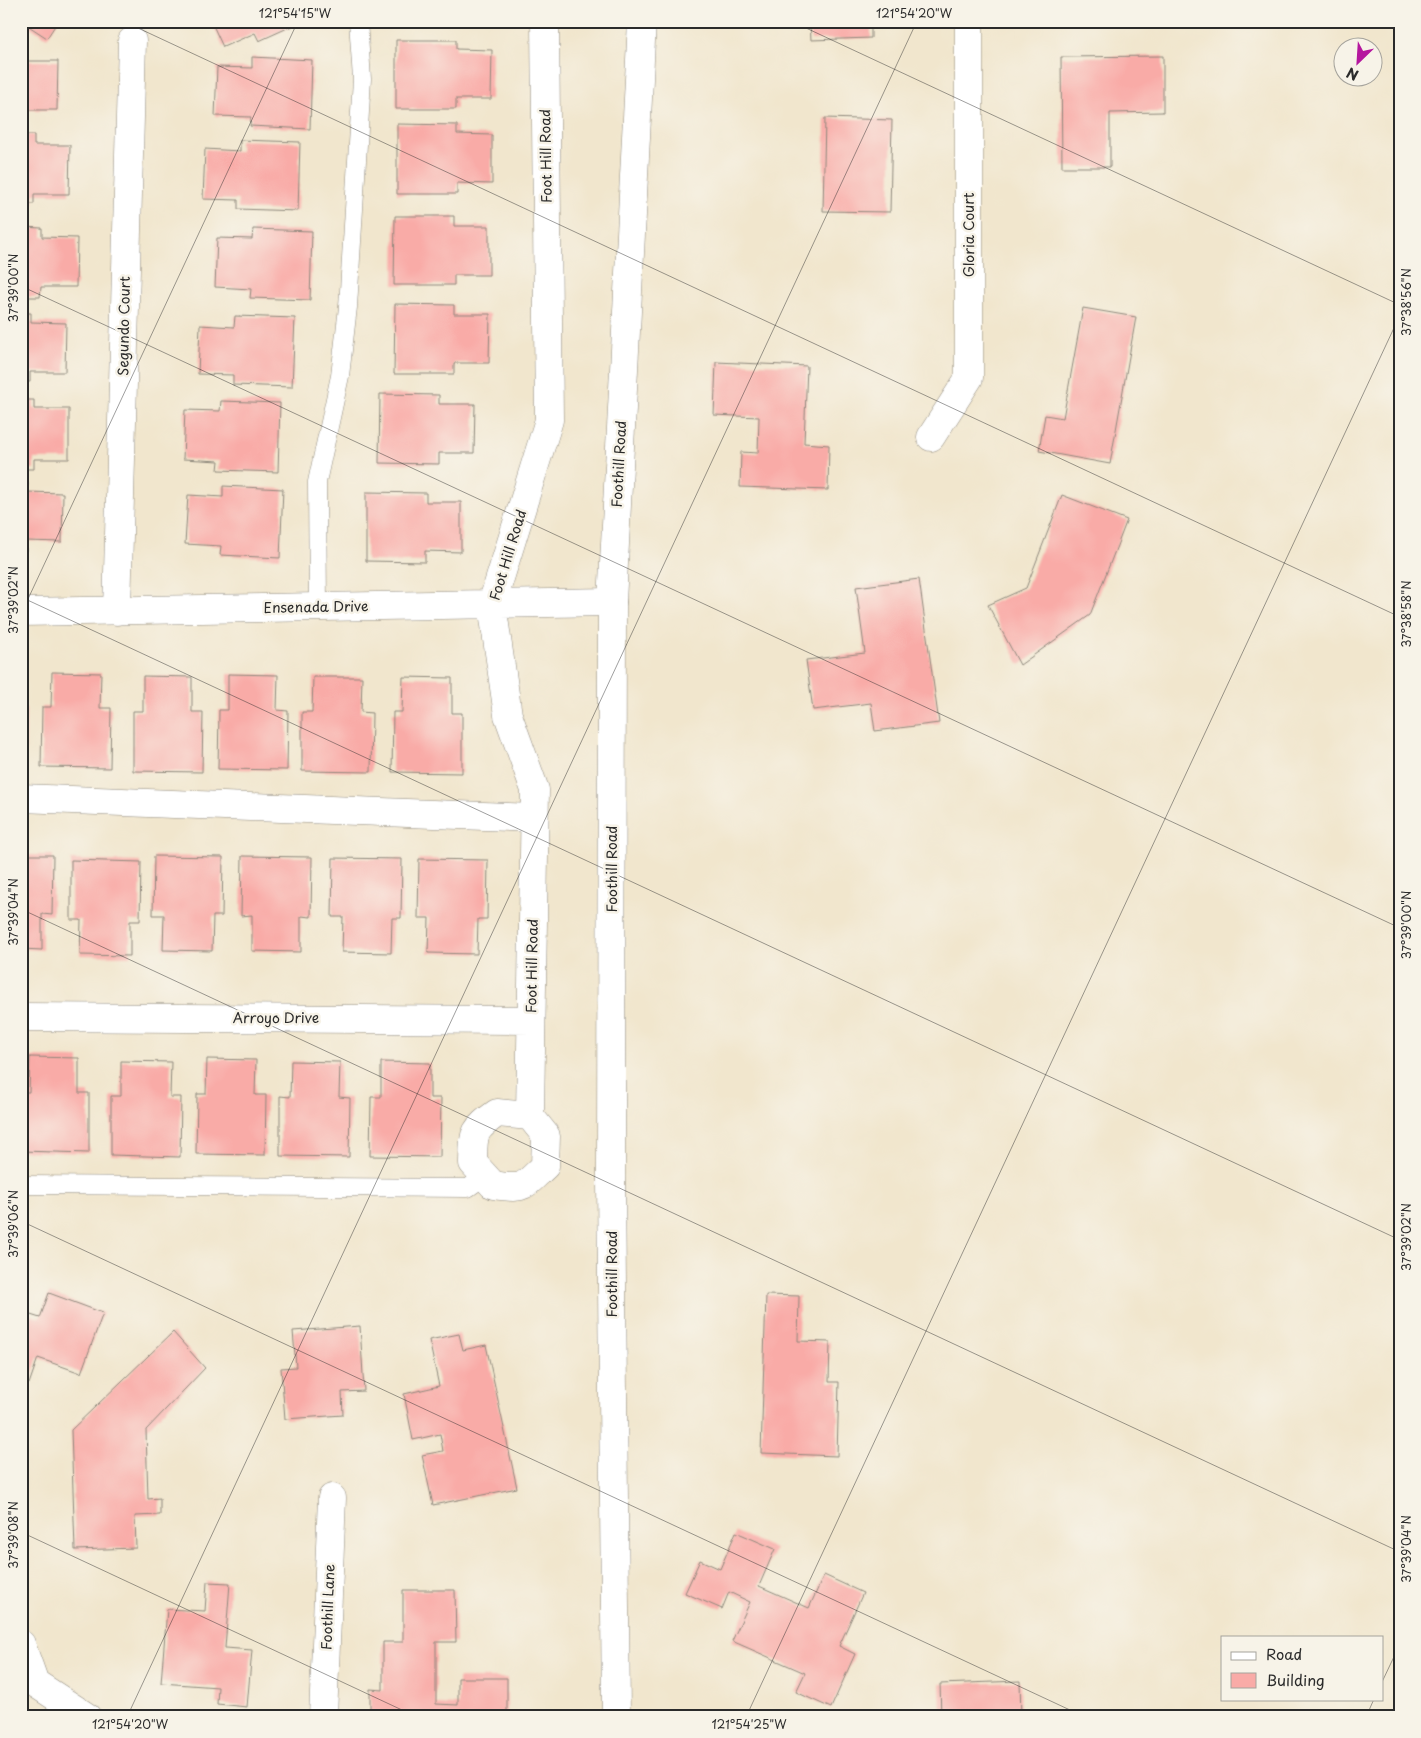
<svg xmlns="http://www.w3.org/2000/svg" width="1421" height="1738" font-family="'Playpen Sans',sans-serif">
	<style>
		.building { fill: #f9aba7 }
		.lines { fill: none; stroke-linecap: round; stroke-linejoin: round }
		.lane-casing { stroke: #8e887c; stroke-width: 19 }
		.street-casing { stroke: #8e887c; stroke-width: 29 }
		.secondary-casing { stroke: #8e887c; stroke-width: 29 }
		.lane { stroke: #fff; stroke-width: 18 }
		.street { stroke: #fff; stroke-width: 28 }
		.secondary { stroke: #fff; stroke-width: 28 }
		.ticks { fill: none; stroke: #2b2b2b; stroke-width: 1; stroke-opacity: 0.45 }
		.labels { text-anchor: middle; stroke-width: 5; stroke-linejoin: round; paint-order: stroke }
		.street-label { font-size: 14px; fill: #2b2b2b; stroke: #f7f3e8 }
		.neatline { fill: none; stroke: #2b2b2b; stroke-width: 2 }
		.ticks-label { font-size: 12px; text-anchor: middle; fill: #2b2b2b }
	</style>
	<rect width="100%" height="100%" fill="#f7f3e8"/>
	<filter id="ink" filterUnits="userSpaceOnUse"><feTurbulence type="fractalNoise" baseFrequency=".02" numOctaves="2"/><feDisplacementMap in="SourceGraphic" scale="10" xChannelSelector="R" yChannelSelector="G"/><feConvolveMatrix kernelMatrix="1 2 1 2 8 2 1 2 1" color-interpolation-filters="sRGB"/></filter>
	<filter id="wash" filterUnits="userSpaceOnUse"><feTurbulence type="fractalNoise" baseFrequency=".0096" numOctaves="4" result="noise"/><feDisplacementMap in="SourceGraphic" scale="20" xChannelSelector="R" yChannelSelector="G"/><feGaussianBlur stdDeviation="1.12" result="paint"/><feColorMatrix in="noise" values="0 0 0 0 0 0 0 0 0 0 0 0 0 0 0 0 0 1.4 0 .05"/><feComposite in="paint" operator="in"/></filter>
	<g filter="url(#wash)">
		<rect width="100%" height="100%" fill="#f1e6cd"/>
		<g id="blocks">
			<path class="building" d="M21 21H58L47 38Z
				M211 21H303L259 41 255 33 223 47Z
				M810 21H871V38L811 40Z
				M396 40H456V49L492 50 491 99H456V109H396Z
				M1163 56V112L1110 113V167H1062L1061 57Z
				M252 57 312 60 310 129 250 126 251 117 215 116 217 67 252 68Z
				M21 61H58L57 110H21Z
				M825 118 892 120 890 212 823 211Z
				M397 124 457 125V134L492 135V184L457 183V194H397Z
				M21 135H34V145H70L69 194H34V204H21Z
				M240 140 300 142 298 211 238 209V200L203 199 205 149 240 151Z
				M395 216H454V226H489V275H454V285H394Z
				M21 227 42 228V237L77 238 76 287H41L40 297H21Z
				M253 229 312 231 310 300 250 298 251 289 215 287 217 238 252 239Z
				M395 304 454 305V314H490L489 363H454V374H394Z
				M1083 308 1136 317 1110 464 1039 451 1045 415 1063 418Z
				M21 313H31V322L66 323 65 372H30V382H21Z
				M235 316 295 318 292 387 233 385V375L198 374 200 325 234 327Z
				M716 362 807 366 804 443 829 445 828 490 740 487 741 452 758 453 759 417 714 415Z
				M380 394 439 395V404H475L474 453H439V464L379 463Z
				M21 400H34V409H69V459H34V469H21Z
				M221 401 280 403 278 472 218 470 219 461 183 459 185 410 220 411Z
				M21 482 28 483 27 492 63 493 62 542 26 541V551H21Z
				M223 486 283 489 280 558 220 555 221 546 185 544 188 495 223 497Z
				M366 492 426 493V502H461V552L425 551V562L366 561Z
				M1062 495 1127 520 1090 615 1020 665 988 605 1026 588Z
				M919 579 939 723 875 731 871 703 813 710 806 660 865 653 856 587Z
				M52 672 101 673 100 708H111L110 768 41 767 42 707H51Z
				M228 674 278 675 277 710 288 711 287 770 218 769 219 710H228Z
				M143 676 192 677V712H203L202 772 133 771V711H143Z
				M313 677H362L361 712 372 713 371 772 302 771V712H312Z
				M403 677 452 678V713H462V773L392 772 393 712H402Z
				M21 709H26L25 768H21Z
				M21 855H53L52 915 42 914V950L21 949Z
				M154 856 223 857 222 916H213L212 951 163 950 164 915H153Z
				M242 856 312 857 311 917 301 916V952L252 951V915L241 916Z
				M333 858 402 859 401 918H392L391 953 342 952 343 917H332Z
				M419 859 488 860 487 919H478L477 954 428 953 429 918H418Z
				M71 860 141 862 140 921H130V956L80 955 81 920H71Z
				M30 1057 79 1058V1093H89V1153L21 1151V1092H29Z
				M207 1059 256 1060 255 1095H266L265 1155 196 1154 197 1094H206Z
				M121 1061 171 1062 170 1097H181L180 1157 111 1155V1096H121Z
				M291 1061 340 1062 339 1097 350 1098 349 1157 280 1156V1096L290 1097Z
				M381 1062 430 1063V1098H441L440 1157 370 1156 371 1097H381Z
				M49 1293 103 1313 81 1373 38 1358 29 1384 21 1381V1312L40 1318Z
				M766 1295 799 1296 798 1341 830 1342 829 1382H839L837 1456 761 1453Z
				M360 1326 364 1391 342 1392 343 1415 285 1419 281 1368 296 1367 293 1331Z
				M173 1332 205 1368 146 1430 148 1499 160 1498V1515L135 1516 136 1548 75 1550 71 1430Z
				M459 1334 463 1350 486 1345 517 1488 433 1505 422 1455 443 1451 440 1434 413 1440 404 1394 439 1386 429 1340Z
				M736 1532 775 1549 759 1586 809 1608 824 1575 863 1593 839 1646 855 1654 831 1708 796 1692 805 1673 732 1641 750 1602 729 1592 722 1609 685 1593 700 1560 720 1569Z
				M207 1582 230 1583 225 1648 252 1650 247 1707 217 1704 218 1687 161 1683 167 1609 205 1611Z
				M403 1590H455L456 1642H436V1704L458 1705V1678H507V1717H370V1689L383 1690V1642H403Z
				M1020 1681 1021 1717H941L940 1684Z"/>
		</g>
	</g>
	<g filter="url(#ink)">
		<use href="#blocks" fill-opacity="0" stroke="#8e887c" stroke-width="1"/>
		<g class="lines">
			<defs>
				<path id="lane" d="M318 607 317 482 340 376 348 307 362 79 358 21
					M21 1185 468 1188 485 1176"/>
				<path id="street" d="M931 437 969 378V21
					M117 611 132 41
					M21 612 612 602
					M21 798 534 818
					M21 1017 531 1020
					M497 1113 530 1116 546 1136 545 1166C522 1187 526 1190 493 1185L473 1163C474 1133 471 1132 497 1113Z
					M530 1116 535 790 508 715 492 604 549 420 545 21
					M21 1644 35 1683 87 1717
					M323 1717 332 1498"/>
				<path id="secondary" d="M616 1717 611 1178 612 602 642 21"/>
			</defs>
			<use href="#lane" class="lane-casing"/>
			<use href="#street" class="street-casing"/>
			<use href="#secondary" class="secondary-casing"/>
			<use href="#lane" class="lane"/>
			<use href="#street" class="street"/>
			<use href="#secondary" class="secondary"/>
		</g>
	</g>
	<path class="ticks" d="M123 21 1400 617M791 21 1400 305M21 286 1400 928M21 597 1400 1240M21 614 298 21M21 909 1400 1552M21 1221 1085 1717M21 1532 417 1717M1382 1682 1400 1644M127 1717 917 21M746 1717 1400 315M1366 1717 1374 1699"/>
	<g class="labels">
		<g class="street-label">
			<text transform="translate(546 156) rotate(-91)" y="5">Foot Hill Road</text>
			<text transform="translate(969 235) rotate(-90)" y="5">Gloria Court</text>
			<text transform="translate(124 326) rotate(-89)" y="5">Segundo Court</text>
			<text transform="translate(619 464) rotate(-87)" y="5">Foothill Road</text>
			<text transform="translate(508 555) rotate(-73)" y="5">Foot Hill Road</text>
			<text transform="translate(316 607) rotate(-1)" y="5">Ensenada Drive</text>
			<text transform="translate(612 869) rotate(-90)" y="5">Foothill Road</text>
			<text transform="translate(532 966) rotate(-89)" y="5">Foot Hill Road</text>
			<text x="276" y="1023">Arroyo Drive</text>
			<text transform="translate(612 1274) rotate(-90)" y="5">Foothill Road</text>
			<text transform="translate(328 1607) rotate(-88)" y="5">Foothill Lane</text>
		</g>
	</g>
	<rect width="1421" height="1738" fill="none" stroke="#f7f3e8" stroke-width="55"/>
	<rect x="1221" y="1636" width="162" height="65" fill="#f7f3e8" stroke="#a5a39c"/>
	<rect x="1231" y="1652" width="25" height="8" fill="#ffffff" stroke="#a5a39c"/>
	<text x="1266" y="1660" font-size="15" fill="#2b2b2b">Road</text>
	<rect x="1231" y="1673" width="25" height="15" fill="#f9aba7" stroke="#a5a39c"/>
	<text x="1266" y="1686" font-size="15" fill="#2b2b2b">Building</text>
	<g transform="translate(1358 62) rotate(205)"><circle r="24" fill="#f7f3e8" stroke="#a5a39c"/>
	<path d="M0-4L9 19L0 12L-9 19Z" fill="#b5179e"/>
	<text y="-8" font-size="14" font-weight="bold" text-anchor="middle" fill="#2b2b2b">N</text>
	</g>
	<rect x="28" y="28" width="1366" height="1682" class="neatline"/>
	<g class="ticks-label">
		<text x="295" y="18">121°54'15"W</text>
		<text x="914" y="18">121°54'20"W</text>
		<text transform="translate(14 288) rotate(-90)" y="4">37°39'00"N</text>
		<text transform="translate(1407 302) rotate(-90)" y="4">37°38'56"N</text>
		<text transform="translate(14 600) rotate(-90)" y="4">37°39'02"N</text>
		<text transform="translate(1407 614) rotate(-90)" y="4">37°38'58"N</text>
		<text transform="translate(14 912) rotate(-90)" y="4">37°39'04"N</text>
		<text transform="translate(1407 925) rotate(-90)" y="4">37°39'00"N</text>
		<text transform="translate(14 1224) rotate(-90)" y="4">37°39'06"N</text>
		<text transform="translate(1407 1237) rotate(-90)" y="4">37°39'02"N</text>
		<text transform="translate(14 1535) rotate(-90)" y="4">37°39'08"N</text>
		<text transform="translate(1407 1549) rotate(-90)" y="4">37°39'04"N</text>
		<text x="130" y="1729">121°54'20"W</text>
		<text x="749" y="1729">121°54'25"W</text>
	</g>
</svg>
